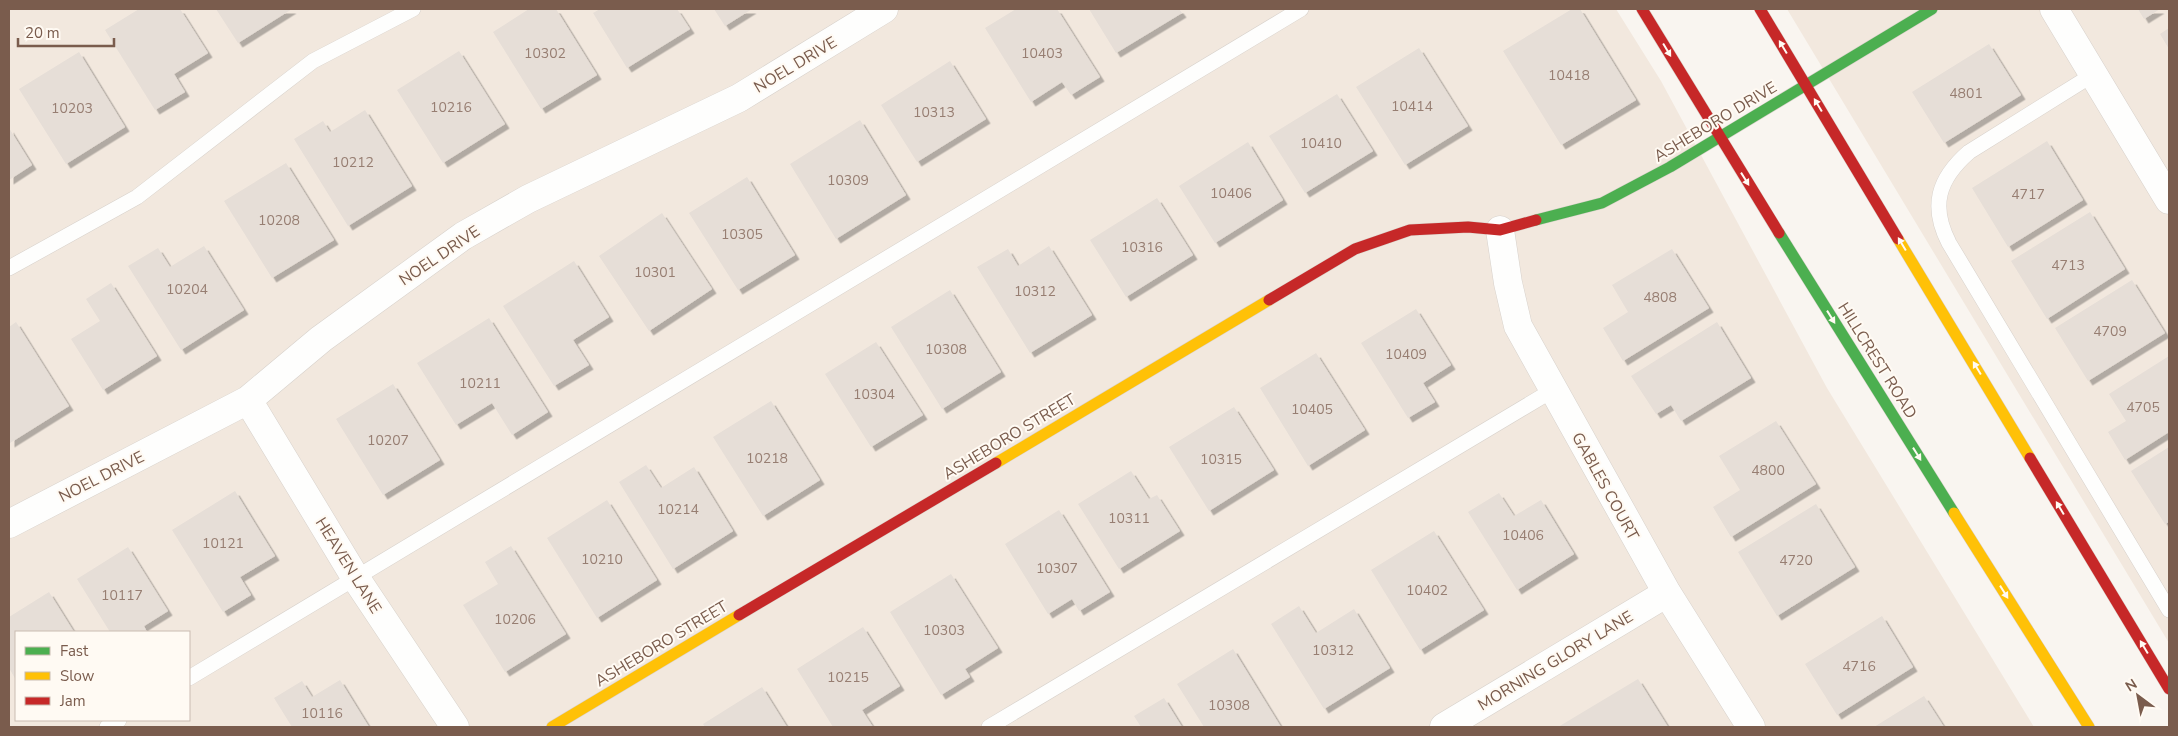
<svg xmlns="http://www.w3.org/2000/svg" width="2178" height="736" font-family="'Nunito Sans',sans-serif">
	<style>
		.residential { fill: #f2e8de; fill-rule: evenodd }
		.building { fill: #e6ded7; filter: url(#shadow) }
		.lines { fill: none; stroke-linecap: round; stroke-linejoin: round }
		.lane-casing { stroke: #d7d1cb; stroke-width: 16 }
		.street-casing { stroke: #d7d1cb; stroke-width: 29 }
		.fast-casing { stroke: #d9d2cb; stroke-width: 12 }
		.slow-casing { stroke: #d9d2cb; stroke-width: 12 }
		.jam-casing { stroke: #d9d2cb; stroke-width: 12 }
		.lane { stroke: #fefefd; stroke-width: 15 }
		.street { stroke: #fefefd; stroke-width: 28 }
		.fast { stroke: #4caf50; stroke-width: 11 }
		.slow { stroke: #ffc107; stroke-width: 11 }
		.jam { stroke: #c62828; stroke-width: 11 }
		.oneway { fill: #fffaf3 }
		.labels { text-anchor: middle; stroke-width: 4; stroke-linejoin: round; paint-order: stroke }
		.number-label { font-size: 14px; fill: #977e72 }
		.street-label { font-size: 16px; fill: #7a5c4d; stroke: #fffaf3 }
	</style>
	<defs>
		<filter id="shadow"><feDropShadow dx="4.5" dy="4.5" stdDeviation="0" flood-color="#0004"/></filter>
	</defs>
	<rect width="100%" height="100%" fill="#f9f5f0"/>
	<path class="residential" d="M9 9H1616L1661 81 1827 388 2034 727H9ZM16 632H189V720H16Z
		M1787 9H2169V643Z"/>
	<path class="building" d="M139 9H180L208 53 174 74 185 92 155 110 105 30Z
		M216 9H292L238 43Z
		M529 9H556L597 75 541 109 493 32Z
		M600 9H677L690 29 627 68 593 13Z
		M714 9H752L725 26Z
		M1016 9H1057L1100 77 1071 95 1062 82 1031 102 985 28Z
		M1089 9H1179L1182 13 1116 53Z
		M1572 9H1580L1636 100 1561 145 1503 51Z
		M2138 9H2160L2144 19Z
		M2169 28V49L2160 34Z
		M1989 44 2021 95 1944 143 1912 92Z
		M1419 48 1468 126 1405 165 1356 87Z
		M459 51 505 124 443 163 397 90Z
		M79 52 125 127 66 164 19 89Z
		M950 61 986 119 917 162 881 105Z
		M1337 94 1373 151 1305 193 1269 136Z
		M365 110 412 186 348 226 294 139 323 121 330 132Z
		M860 120 906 195 836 239 790 164Z
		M9 128 32 165 9 180Z
		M2047 141 2083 200 2008 247 1972 188Z
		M1248 142 1283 200 1215 243 1179 186Z
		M286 163 334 240 272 278 224 201Z
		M747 177 795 255 738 290 689 213Z
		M1157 198 1193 255 1126 297 1090 240Z
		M2090 212 2125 269 2047 319 2011 261Z
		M662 213 712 289 649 331 599 256Z
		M204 246 244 310 181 350 128 266 158 248 170 267Z
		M1049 246 1092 315 1030 353 977 267 1008 249 1018 266Z
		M1672 249 1709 308 1623 361 1603 328 1628 312 1612 285Z
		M574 261 609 317 573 340 589 365 554 386 503 306Z
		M2132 280 2165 333 2088 381 2055 328Z
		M111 283 157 356 103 390 71 339 100 321 86 299Z
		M950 290 1001 372 942 409 891 327Z
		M1416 309 1451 365 1423 383 1435 402 1408 418 1361 343Z
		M489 318 548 412 512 435 492 403 456 425 417 363Z
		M16 322 69 406 10 443 9 327Z
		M1717 322 1751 378 1681 421 1671 405 1656 414 1631 376Z
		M876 342 923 415 871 447 825 374Z
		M1316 353 1365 430 1308 466 1260 388Z
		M2169 356V432L2125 460 2108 432 2126 421 2109 394Z
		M393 384 440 460 383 495 336 419Z
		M771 401 820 480 763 516 713 437Z
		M1234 407 1274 470 1209 511 1169 447Z
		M1776 421 1816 484 1731 537 1713 507 1740 490 1719 456Z
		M2169 447V522L2165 524 2131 471Z
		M646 465 661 488 694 467 733 531 673 569 619 482Z
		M1131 471 1149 499 1157 495 1180 531 1119 569 1078 504Z
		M235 491 275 556 240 577 251 595 223 612 172 530Z
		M1499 493 1514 516 1541 500 1574 554 1517 590 1468 512Z
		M607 500 657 580 597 618 547 538Z
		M1816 504 1855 567 1777 616 1738 552Z
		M1059 510 1110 592 1079 611 1072 599 1048 614 1005 544Z
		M1434 531 1484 610 1420 650 1371 570Z
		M511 546 566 634 505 672 463 605 498 584 485 562Z
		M128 547 168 611 144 626 147 632H110L77 579Z
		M951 574 998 648 965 669 970 677 941 695 890 612Z
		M49 592 74 632H16V680L9 668V617Z
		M1299 606 1316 633 1354 609 1390 668 1324 709 1271 624Z
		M1882 616 1913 667 1837 715 1805 664Z
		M863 627 900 686 862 710 873 727H833L797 669Z
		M1233 649 1281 727H1204L1177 684Z
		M1638 679 1668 727H1558Z
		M340 680 369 727H292L274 698 302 681 312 697Z
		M762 687 787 727H705L703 724Z
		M1924 696 1944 727H1874Z
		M1164 698 1182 727H1141L1134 716Z"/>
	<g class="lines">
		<defs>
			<path id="lane" d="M2094 74 1969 152C1938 179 1930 206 1949 243L2169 610
				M9 268 137 197 313 61 413 9
				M189 678 1301 9
				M107 727 119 720
				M989 727 1553 390"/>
			<path id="street" d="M2054 9 2169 200
				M1500 230 1508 283 1518 326 1667 593 1751 727
				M248 400 355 577 455 727
				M9 524 248 400 321 339 463 236 528 199 739 98 884 9
				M1444 727 1667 593"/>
			<path id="fast" d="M1536 220 1602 203 1670 167 1932 9
				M1779 233 1954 513"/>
			<path id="slow" d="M1898 239 2030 458
				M996 463 1269 300
				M1954 513 2089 727
				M552 727 739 615"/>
			<path id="jam" d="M1642 9 1779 233
				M1760 9 1898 239
				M1269 300 1355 249 1410 230 1468 227 1500 230 1536 220
				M2030 458 2169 689
				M739 615 996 463"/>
		</defs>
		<use href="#lane" class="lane-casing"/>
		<use href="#street" class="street-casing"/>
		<use href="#fast" class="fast-casing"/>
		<use href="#slow" class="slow-casing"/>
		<use href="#jam" class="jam-casing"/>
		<use href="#lane" class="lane"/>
		<use href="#street" class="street"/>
		<use href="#fast" class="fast"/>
		<use href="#slow" class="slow"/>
		<use href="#jam" class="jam"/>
	</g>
	<defs><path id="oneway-solid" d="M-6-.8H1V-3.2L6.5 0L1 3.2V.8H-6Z" transform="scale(1.25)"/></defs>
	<g class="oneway">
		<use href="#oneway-solid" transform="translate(1783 47) rotate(-121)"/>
		<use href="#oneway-solid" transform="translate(1667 50) rotate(59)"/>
		<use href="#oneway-solid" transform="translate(1818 105) rotate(-121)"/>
		<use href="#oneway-solid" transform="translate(1745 179) rotate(58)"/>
		<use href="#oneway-solid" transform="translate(1902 244) rotate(-121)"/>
		<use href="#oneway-solid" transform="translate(1831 317) rotate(58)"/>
		<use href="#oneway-solid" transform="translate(1977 368) rotate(-121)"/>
		<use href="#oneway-solid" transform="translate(1917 454) rotate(58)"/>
		<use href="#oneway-solid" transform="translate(2060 508) rotate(-121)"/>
		<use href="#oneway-solid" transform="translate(2004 592) rotate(58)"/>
		<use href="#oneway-solid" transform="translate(2144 647) rotate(-121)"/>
	</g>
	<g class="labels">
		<g class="number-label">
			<text x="545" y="58">10302</text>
			<text x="1042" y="58">10403</text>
			<text x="1569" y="80">10418</text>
			<text x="1966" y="98">4801</text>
			<text x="1412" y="111">10414</text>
			<text x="451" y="112">10216</text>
			<text x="72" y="113">10203</text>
			<text x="934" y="117">10313</text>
			<text x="1321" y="148">10410</text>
			<text x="353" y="167">10212</text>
			<text x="848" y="185">10309</text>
			<text x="1231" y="198">10406</text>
			<text x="2028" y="199">4717</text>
			<text x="279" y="225">10208</text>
			<text x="742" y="239">10305</text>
			<text x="1142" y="252">10316</text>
			<text x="2068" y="270">4713</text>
			<text x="655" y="277">10301</text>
			<text x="187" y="294">10204</text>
			<text x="1035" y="296">10312</text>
			<text x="1660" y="302">4808</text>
			<text x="2110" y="336">4709</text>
			<text x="946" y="354">10308</text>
			<text x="1406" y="359">10409</text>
			<text x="480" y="388">10211</text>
			<text x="874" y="399">10304</text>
			<text x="2143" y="412">4705</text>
			<text x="1312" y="414">10405</text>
			<text x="388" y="445">10207</text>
			<text x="767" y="463">10218</text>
			<text x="1221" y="464">10315</text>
			<text x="1768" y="475">4800</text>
			<text x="678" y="514">10214</text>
			<text x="1129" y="523">10311</text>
			<text x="1523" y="540">10406</text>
			<text x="223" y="548">10121</text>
			<text x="602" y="564">10210</text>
			<text x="1796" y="565">4720</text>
			<text x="1057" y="573">10307</text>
			<text x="1427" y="595">10402</text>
			<text x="122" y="600">10117</text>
			<text x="515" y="624">10206</text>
			<text x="944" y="635">10303</text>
			<text x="1333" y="655">10312</text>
			<text x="1859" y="671">4716</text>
			<text x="848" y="682">10215</text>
			<text x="1229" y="710">10308</text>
			<text x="322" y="718">10116</text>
		</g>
		<g class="street-label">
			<text transform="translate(795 64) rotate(-31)" y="6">NOEL DRIVE</text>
			<text transform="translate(1715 121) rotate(-31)" y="6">ASHEBORO DRIVE</text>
			<text transform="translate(439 255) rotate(-34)" y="6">NOEL DRIVE</text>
			<text transform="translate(1878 360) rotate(58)" y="6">HILLCREST ROAD</text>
			<text transform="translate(1009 436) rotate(-31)" y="6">ASHEBORO STREET</text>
			<text transform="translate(101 476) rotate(-27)" y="6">NOEL DRIVE</text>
			<text transform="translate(1606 486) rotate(61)" y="6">GABLES COURT</text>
			<text transform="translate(349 565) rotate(58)" y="6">HEAVEN LANE</text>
			<text transform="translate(661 643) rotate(-31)" y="6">ASHEBORO STREET</text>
			<text transform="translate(1555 660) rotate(-31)" y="6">MORNING GLORY LANE</text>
		</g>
	</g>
	<rect width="2178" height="736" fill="none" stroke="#7a5c4d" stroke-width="20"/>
	<rect x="15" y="631" width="175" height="90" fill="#fffaf3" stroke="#cabbb1"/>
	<rect x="25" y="647" width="25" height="8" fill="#4caf50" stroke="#cabbb1"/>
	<text x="60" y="656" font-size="15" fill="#7a5c4d">Fast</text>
	<rect x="25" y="672" width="25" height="8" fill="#ffc107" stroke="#cabbb1"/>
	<text x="60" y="681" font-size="15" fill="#7a5c4d">Slow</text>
	<rect x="25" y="697" width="25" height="8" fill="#c62828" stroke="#cabbb1"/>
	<text x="60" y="706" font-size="15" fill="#7a5c4d">Jam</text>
	<g transform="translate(2138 696) rotate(328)" stroke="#fffaf3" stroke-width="4" paint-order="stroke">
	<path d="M0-4L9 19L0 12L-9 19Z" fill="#7a5c4d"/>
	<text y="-8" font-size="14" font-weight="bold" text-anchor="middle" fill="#7a5c4d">N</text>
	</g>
	<path d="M18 38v8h96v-8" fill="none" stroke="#7a5c4d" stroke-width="2.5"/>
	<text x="25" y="38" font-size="15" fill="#7a5c4d" stroke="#fffaf3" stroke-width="4" paint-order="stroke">20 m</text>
</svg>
